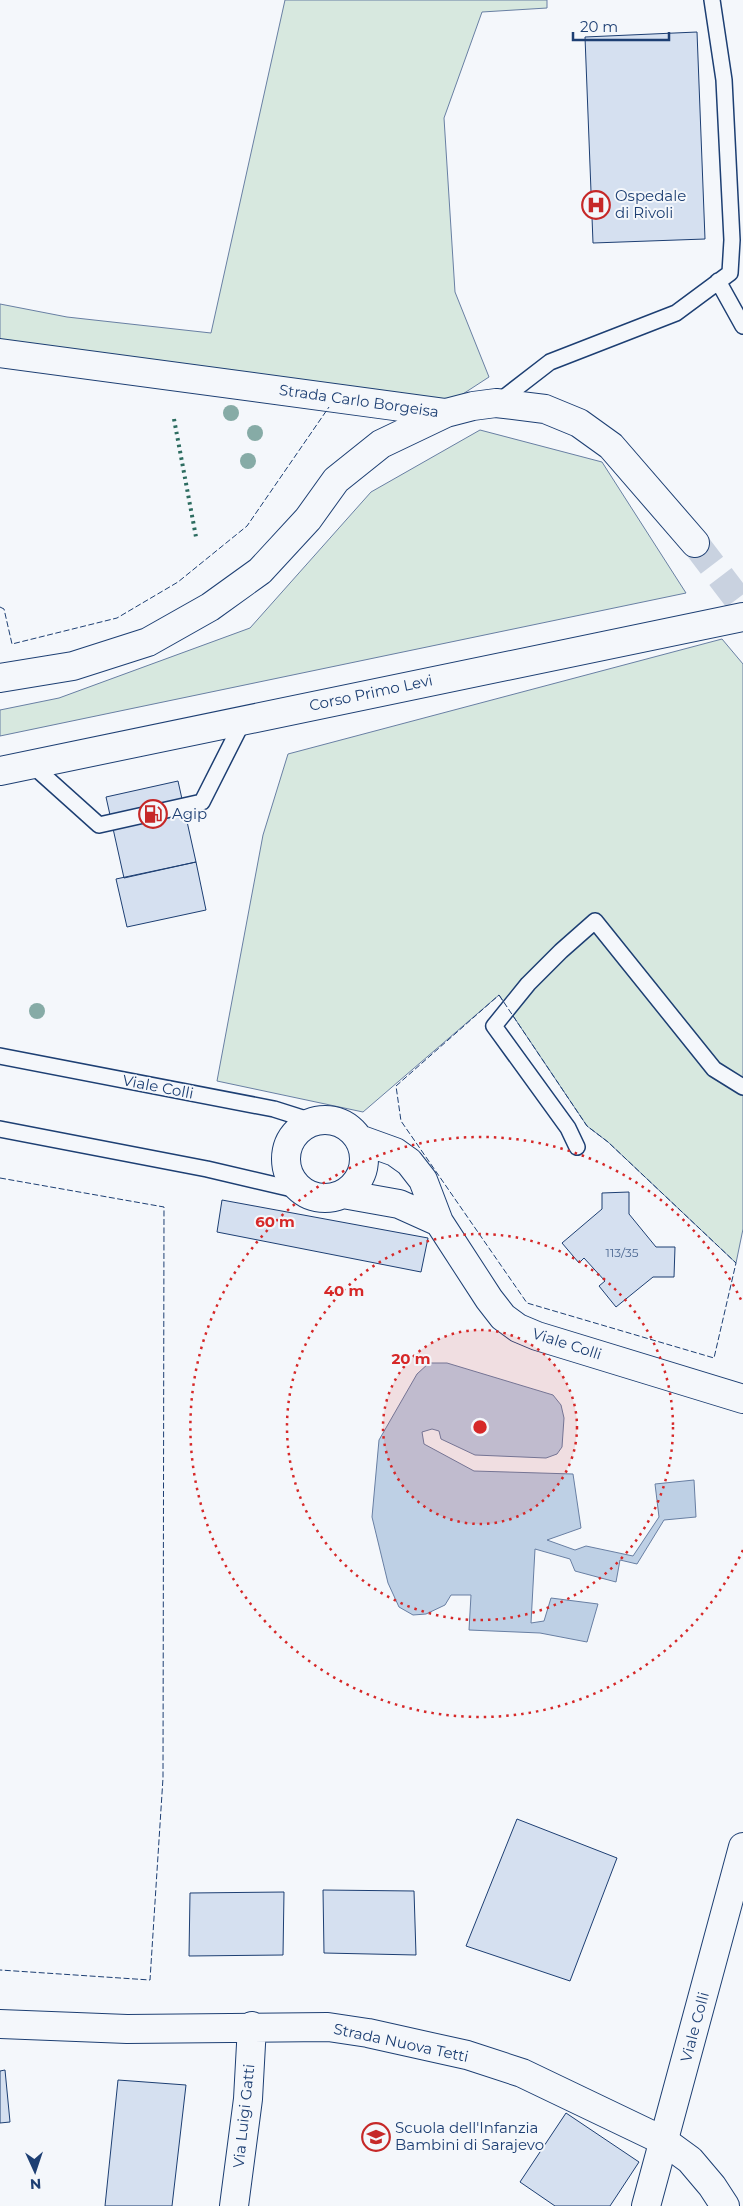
<svg xmlns="http://www.w3.org/2000/svg" width="743" height="2206" font-family="Montserrat,sans-serif">
	<style>
		.green { fill: #d7e8df; stroke: #687fa3 }
		.water { fill: #bed0e5; stroke: #687fa3 }
		.building { fill: #d5e0f0; stroke: #1d3f73 }
		.lines { fill: none; stroke-linecap: round; stroke-linejoin: round }
		.minor-tunnel { stroke: #c9d2e0; stroke-width: 28; stroke-dasharray: 28 14; stroke-linecap: butt }
		.service-casing { stroke: #1d3f73; stroke-width: 18 }
		.minor-casing { stroke: #1d3f73; stroke-width: 30 }
		.tertiary-casing { stroke: #1d3f73; stroke-width: 30 }
		.secondary-casing { stroke: #1d3f73; stroke-width: 30 }
		.service { stroke: #f4f7fb; stroke-width: 15 }
		.minor { stroke: #f4f7fb; stroke-width: 28 }
		.tertiary { stroke: #f4f7fb; stroke-width: 28 }
		.secondary { stroke: #f4f7fb; stroke-width: 28 }
		.hedge { stroke: #2c6c60; stroke-width: 4; stroke-dasharray: 2.5 4; stroke-linecap: butt }
		.fence { stroke: #1d3f73; stroke-width: 1; stroke-dasharray: 6 2.5; stroke-linecap: butt }
		.tree { fill: #86aba6 }
		.ring { fill: none; stroke: #d62828; stroke-width: 2.5; stroke-dasharray: 2.5 5 }
		.labels { text-anchor: middle; stroke-width: 4; stroke-linejoin: round; paint-order: stroke }
		.number-label { font-size: 12px; fill: #4b6792 }
		.poi-label { font-size: 15px; fill: #1d3f73; stroke: #f4f7fb; text-anchor: start }
		.street-label { font-size: 15px; fill: #1d3f73; stroke: #f4f7fb }
		.centre { fill: #d62828; stroke: #f4f7fb; stroke-width: 2.5 }
		.ring-label { font-size: 15px; text-anchor: middle; font-weight: bold; fill: #d62828; stroke: #f4f7fb; stroke-width: 4; stroke-linejoin: round; paint-order: stroke }
	</style>
	<rect width="100%" height="100%" fill="#f4f7fb"/>
	<path class="green" d="M285 0H547V8L482 12 444 118 455 292 489 377 449 403 0 344V304L67 317 211 333Z
		M480 430 602 462 686 593 0 736V710L59 698 250 628 371 492Z
		M722 639 743 664V1229L736 1263 608 1142 587 1126 499 995 363 1112 217 1081 263 835 288 754Z"/>
	<path class="water" d="M429 1363H447L553 1395 561 1405 564 1418 562 1447 557 1454 546 1458 475 1455 441 1439 439 1431 432 1429 422 1432 424 1444 474 1471 573 1474 581 1528 547 1540 575 1550 586 1546 633 1556 659 1517 655 1484 694 1480 696 1517 664 1520 637 1564 620 1560 616 1582 575 1571 570 1559 535 1549 531 1623 544 1621 551 1598 598 1604 587 1642 540 1633 469 1630 471 1595H451L445 1605 426 1614 413 1615 399 1607 388 1583 372 1517 379 1440 417 1374Z"/>
	<path class="building" d="M697 32 705 239 593 243 585 37Z
		M178 781 196 862 124 878 106 797Z
		M196 862 206 910 127 927 116 879Z
		M629 1192V1214L656 1247H675L674 1277H653L616 1307 599 1286 605 1281 584 1258 579 1263 562 1243 602 1209V1193Z
		M222 1200 428 1238 421 1272 217 1232Z
		M517 1819 617 1858 570 1981 466 1946Z
		M323 1890 414 1891 416 1955 324 1953Z
		M284 1892 283 1955 189 1956 190 1893Z
		M5 2070 10 2122 0 2123V2071Z
		M118 2080 186 2085 172 2206H105Z
		M566 2113 639 2162 610 2206H555L520 2182Z"/>
	<g class="lines">
		<path class="minor-tunnel" d="M695 543 743 606"/>
		<defs>
			<path id="service" d="M718 281 743 326
				M497 403 550 362 676 313 730 273 732 240 724 80 712 0
				M31 764 99 825 202 802 244 719
				M0 1056 274 1109 315 1122
				M0 1129 207 1169 301 1191
				M577 1147 568 1128 494 1026 528 984 561 951 595 921 714 1069 743 1087"/>
			<path id="minor" d="M0 353 446 413 473 406 496 403 545 409 579 423 611 446 695 543
				M0 678 73 666 148 642 210 607 260 571 308 519 336 480 381 444 446 413
				M286 1159a39 39 0 1 1 78 0a39 39 0 1 1-78 0Z
				M359 1139 395 1152 409 1162 423 1180 439 1222 489 1299 503 1317 518 1328 537 1336 743 1399
				M343 1194 399 1204 439 1222
				M0 2024 127 2029 328 2027 368 2033 467 2055 522 2073 664 2141 690 2160 712 2186 725 2206
				M234 2206 248 2099 252 2026"/>
			<path id="tertiary" d="M646 2206 743 1847"/>
			<path id="secondary" d="M0 771 743 617"/>
		</defs>
		<use href="#service" class="service-casing"/>
		<use href="#minor" class="minor-casing"/>
		<use href="#tertiary" class="tertiary-casing"/>
		<use href="#secondary" class="secondary-casing"/>
		<use href="#service" class="service"/>
		<use href="#minor" class="minor"/>
		<use href="#tertiary" class="tertiary"/>
		<use href="#secondary" class="secondary"/>
		<path class="hedge" d="M174 419 196 537"/>
		<path class="fence" d="M0 607 4 609 12 644 117 618 178 582 247 526 329 407
			M499 995 587 1126 608 1142 736 1263 714 1358 527 1303 401 1121 396 1086Z
			M0 1178 164 1207 163 1778 150 1980 0 1970"/>
	</g>
	<g class="tree">
		<circle cx="231" cy="413" r="8"/>
		<circle cx="255" cy="433" r="8"/>
		<circle cx="248" cy="461" r="8"/>
		<circle cx="37" cy="1011" r="8"/>
	</g>
	<circle cx="480" cy="1427" r="97" fill="#d62828" fill-opacity=".12"/>
	<g class="ring">
		<circle cx="480" cy="1427" r="97"/>
		<circle cx="480" cy="1427" r="193"/>
		<path d="M743 1550A290 290 0 1 1 743 1304"/>
	</g>
	<defs>
		<symbol id="hospital-ring" viewBox="-11 -11 22 22"><circle r="9.5" fill="#f4f7fb" stroke="#c62828" stroke-width="1.5"/><path d="M-5-5h3v3.5h4V-5h3V5h-3V1.5h-4V5h-3Z" fill="#c62828"/></symbol>
		<symbol id="fuel-ring" viewBox="-11 -11 22 22"><circle r="9.5" fill="#f4f7fb" stroke="#c62828" stroke-width="1.5"/><path d="M-5.5-6h7V0h2V4h1.3V-2.5L3-4.5l.8-.8L6-3V5H2.5V1h-1V6h-7ZM-4.2-4.7v3.2H.2V-4.7Z" fill="#c62828"/></symbol>
		<symbol id="school-ring" viewBox="-11 -11 22 22"><circle r="9.5" fill="#f4f7fb" stroke="#c62828" stroke-width="1.5"/><path d="M0-5L7-2L0 1L-7-2ZM-4 1L0 2.5L4 1V4Q0 6-4 4Z" fill="#c62828"/></symbol>
	</defs>
	<g fill-rule="evenodd">
		<use href="#hospital-ring" x="580" y="189" width="32" height="32"/>
		<use href="#fuel-ring" x="137" y="798" width="32" height="32"/>
		<use href="#school-ring" x="360" y="2121" width="32" height="32"/>
	</g>
	<g class="labels">
		<g class="number-label">
			<text x="622" y="1257">113/35</text>
		</g>
		<g class="poi-label">
			<text x="615" y="201">Ospedale<tspan x="615" dy="17">di Rivoli</tspan></text>
			<text x="172" y="819">Agip</text>
			<text x="395" y="2133">Scuola dell'Infanzia<tspan x="395" dy="17">Bambini di Sarajevo</tspan></text>
		</g>
		<g class="street-label">
			<text transform="translate(359 401) rotate(8)" y="5">Strada Carlo Borgeisa</text>
			<text transform="translate(371 693) rotate(-12)" y="5">Corso Primo Levi</text>
			<text transform="translate(158 1087) rotate(11)" y="5">Viale Colli</text>
			<text transform="translate(567 1344) rotate(18)" y="5">Viale Colli</text>
			<text transform="translate(695 2027) rotate(-75)" y="5">Viale Colli</text>
			<text transform="translate(401 2043) rotate(12)" y="5">Strada Nuova Tetti</text>
			<text transform="translate(244 2116) rotate(-84)" y="5">Via Luigi Gatti</text>
		</g>
	</g>
	<circle cx="480" cy="1427" r="8" class="centre"/>
	<g class="ring-label">
		<text x="275" y="1227">60 m</text>
		<text x="344" y="1296">40 m</text>
		<text x="411" y="1364">20 m</text>
	</g>
	<g transform="translate(35 2171) rotate(177)" stroke="#f4f7fb" stroke-width="4" paint-order="stroke">
	<path d="M0-4L9 19L0 12L-9 19Z" fill="#1d3f73"/>
	<text y="-8" font-size="14" font-weight="bold" text-anchor="middle" fill="#1d3f73">N</text>
	</g>
	<path d="M573 32v8h96v-8" fill="none" stroke="#1d3f73" stroke-width="2.5"/>
	<text x="580" y="32" font-size="15" fill="#1d3f73" stroke="#f4f7fb" stroke-width="4" paint-order="stroke">20 m</text>
</svg>
